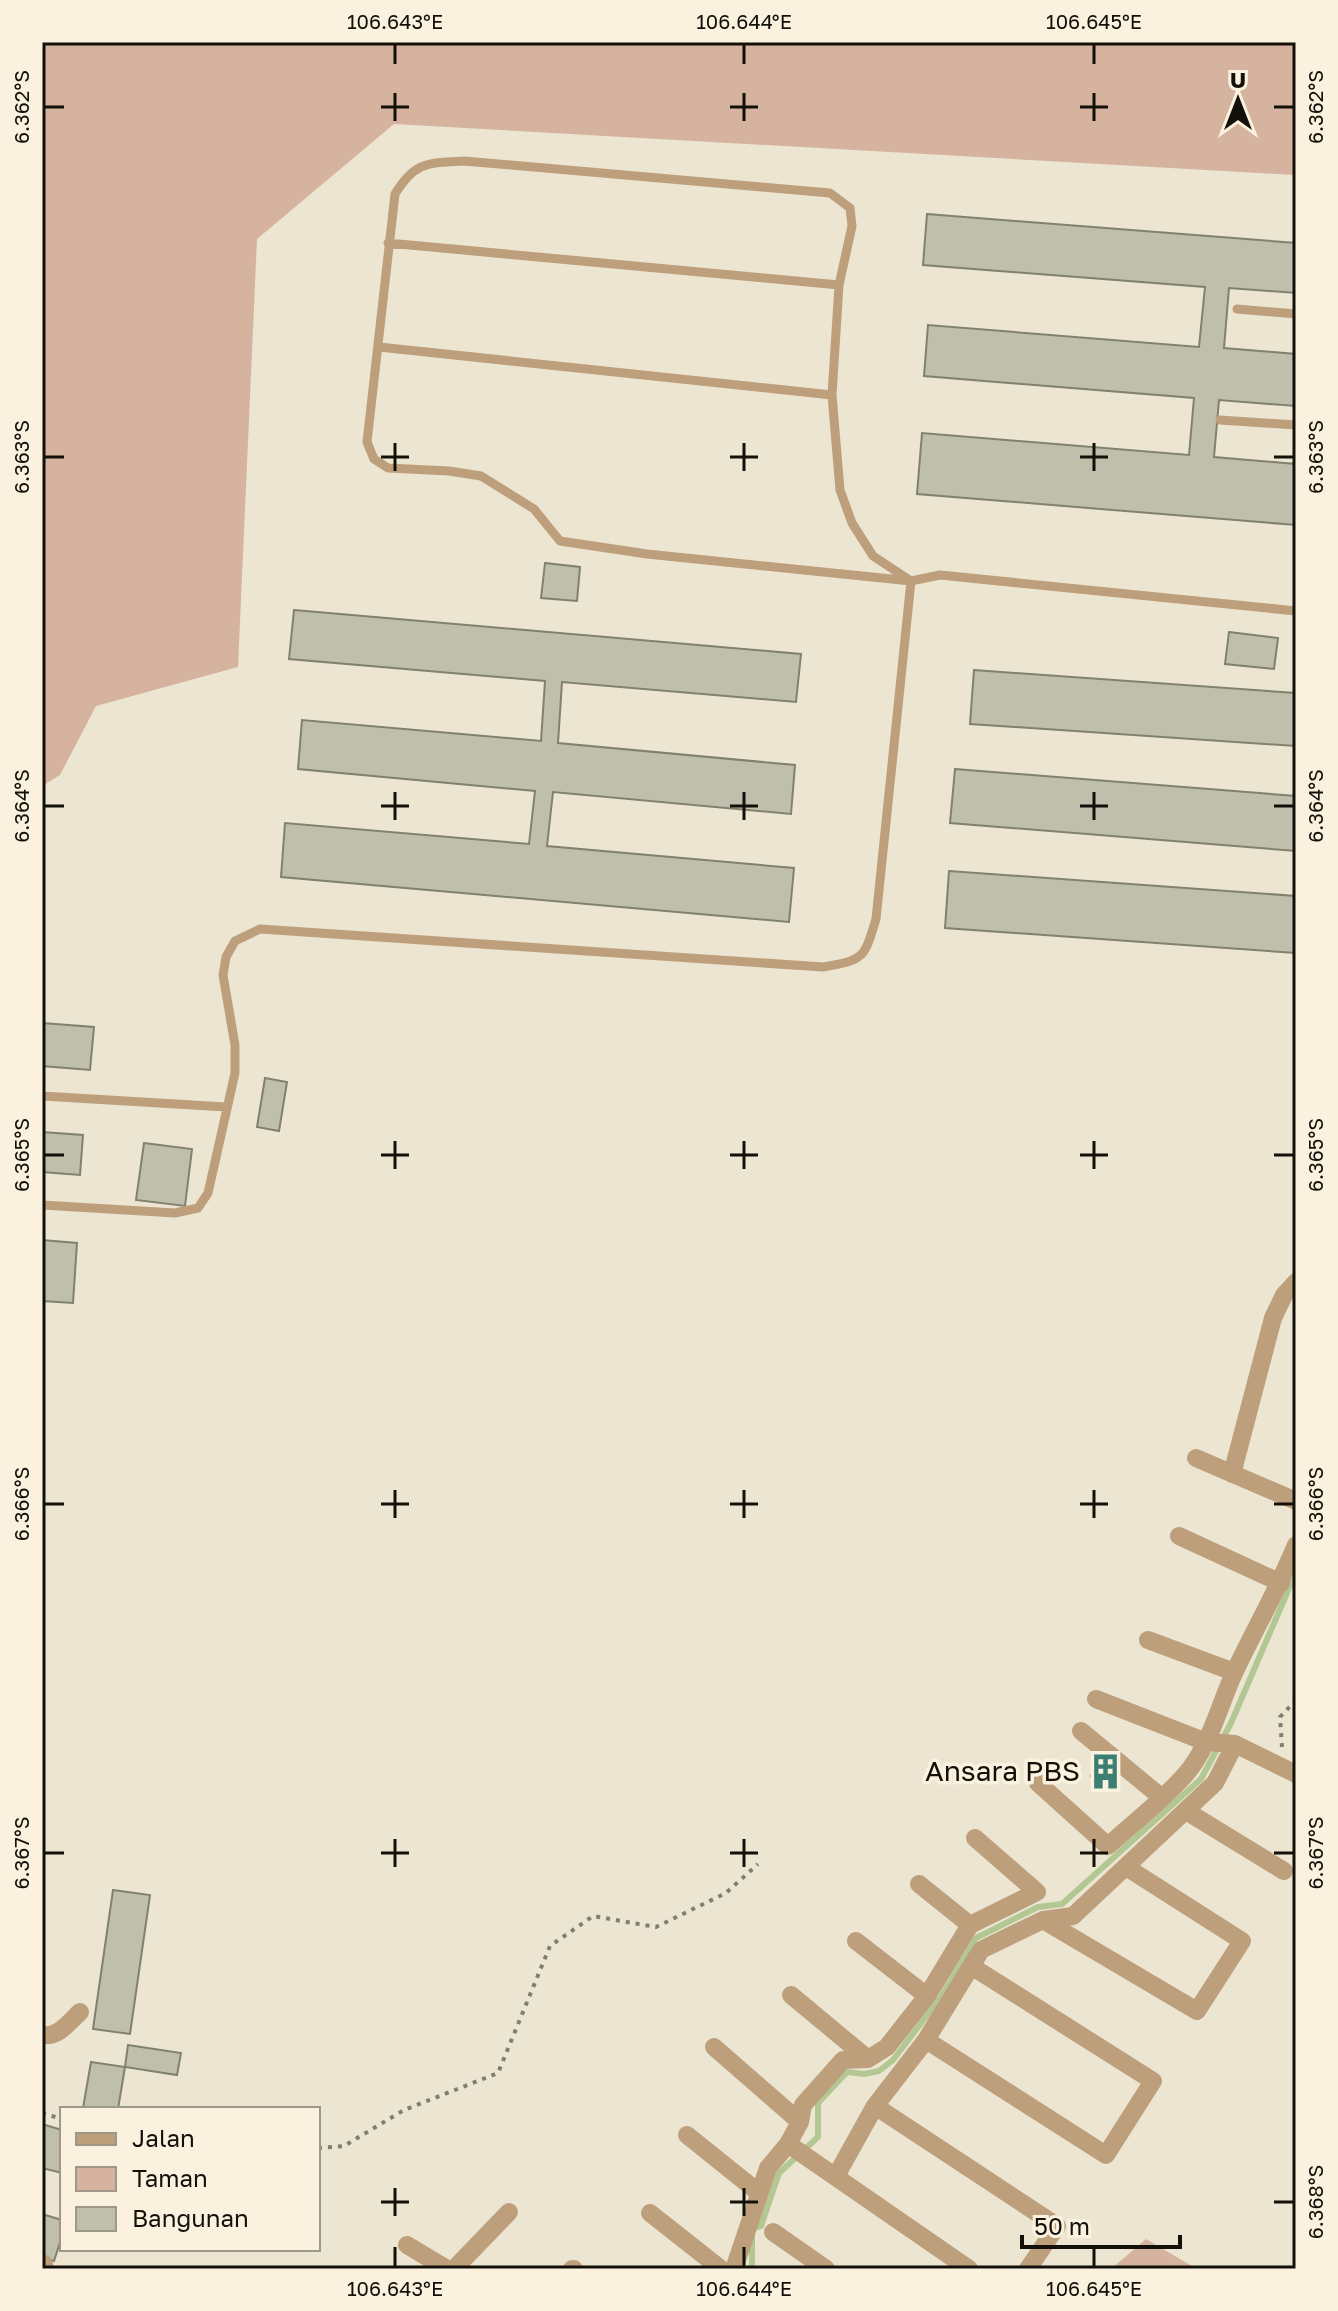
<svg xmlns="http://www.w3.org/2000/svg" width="1338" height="2311" font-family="'Golos Text',sans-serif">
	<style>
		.green { fill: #d6b39e }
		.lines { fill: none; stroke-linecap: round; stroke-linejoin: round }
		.stream { stroke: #b3c793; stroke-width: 6 }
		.building { fill: #c0bfac; stroke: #81816f; stroke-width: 2 }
		.path { stroke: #827d71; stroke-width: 4; stroke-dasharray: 4 6; stroke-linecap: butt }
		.service { stroke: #be9f7c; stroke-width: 9 }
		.minor { stroke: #be9f7c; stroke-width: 18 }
		.ticks { fill: none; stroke: #13100a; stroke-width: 3 }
		.labels { text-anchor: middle; stroke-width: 7; stroke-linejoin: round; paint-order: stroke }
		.poi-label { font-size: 28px; fill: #13100a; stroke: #faf2df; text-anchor: end }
		.neatline { fill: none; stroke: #13100a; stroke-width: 3 }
		.ticks-label { font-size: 20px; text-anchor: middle; fill: #13100a }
	</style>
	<rect width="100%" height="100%" fill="#ece5d2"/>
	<path class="green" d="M42 42H1296V175L394 124 257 239 238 667 96 706 60 775 42 786Z
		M1146 2239 1197 2269H1111Z"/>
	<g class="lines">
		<path class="stream" d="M752 2269V2228L761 2226 779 2173 818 2137V2103L847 2072 864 2074 879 2071 893 2060 941 1997 976 1938 1038 1907 1062 1904 1201 1779 1231 1723 1296 1572"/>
	</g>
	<path class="building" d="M927 214 1296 243V293L1229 288 1224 348 1296 354V406L1219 400 1214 457 1296 464V525L917 494 922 433 1189 455 1194 398 924 376 928 325 1199 347 1205 287 923 265Z
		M545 563 580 567 577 601 541 598Z
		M294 610 801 654 796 702 562 682 558 743 795 765 791 814 553 792 547 846 794 868 789 922 281 877 285 823 529 844 535 791 298 769 302 720 541 741 545 681 289 659Z
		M1229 632 1278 638 1274 669 1225 664Z
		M974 670 1296 693V746L970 724Z
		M955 769 1296 796V851L950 823Z
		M949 871 1296 896V953L945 928Z
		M42 1023 94 1027 90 1070 42 1066Z
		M265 1078 287 1082 279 1131 257 1127Z
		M42 1132 83 1135 80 1175 42 1172Z
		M144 1143 192 1149 185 1206 136 1200Z
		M42 1240 77 1243 73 1303 42 1301Z
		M1109 1755 1122 1765 1103 1786 1091 1776Z
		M113 1890 150 1895 130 2034 93 2029Z
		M128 2045 181 2053 177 2075 125 2067Z
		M91 2062 125 2067 118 2109 83 2108Z
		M42 2124 62 2130V2173L42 2168Z
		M42 2214 62 2220V2236L54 2261 42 2258Z"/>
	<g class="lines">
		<path class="path" d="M1282 1747 1280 1717 1296 1700
			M42 2113 62 2119
			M318 2148 344 2146 404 2110 498 2073 550 1946 593 1916 656 1927 726 1893 758 1864"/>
		<path class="service" d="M388 243 839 285
			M1237 309 1296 314
			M379 347 832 395
			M1220 420 1296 425
			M911 581 873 556 852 523 840 490 832 395 839 285 852 226 850 208 830 193 464 161C428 163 415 161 395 194L367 442 374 459 388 468 449 471 481 476 534 509 560 541 647 554 911 581 940 575 1296 611
			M42 1096 226 1107
			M42 1205 175 1213 198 1208 208 1193 235 1073V1045L223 975 226 957 235 941 260 929 823 967C865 960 864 958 876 919L911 581"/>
		<path class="minor" d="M1196 1458 1296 1501
			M1232 1474 1273 1318 1284 1295 1296 1282
			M1179 1536 1281 1583
			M1148 1640 1234 1672
			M1096 1699 1206 1742 1235 1744
			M1081 1731 1161 1797
			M1038 1783 1108 1846C1133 1823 1162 1801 1185 1775 1210 1747 1219 1705 1235 1671 1255 1629 1278 1589 1296 1545
			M1186 1811 1284 1871
			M919 1884 970 1925
			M1043 1920 1197 2011 1242 1941 1126 1867
			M856 1941 927 1996
			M791 1995 868 2059
			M42 2035C58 2038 69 2022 80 2012
			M926 2040 1106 2155 1153 2081 971 1966
			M714 2047 800 2122
			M875 2106 1057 2226 1028 2269
			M687 2135 758 2192
			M788 2144 969 2269
			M836 2176 875 2106 926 2040 981 1950 1043 1920 1073 1916 1215 1783 1235 1744 1296 1774
			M650 2213 721 2269
			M773 2232 826 2269
			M407 2245 447 2269
			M42 2263 44 2264
			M454 2269 509 2212
			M572 2269H574
			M734 2269 768 2168 788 2144 800 2122 803 2105 843 2060 868 2059 887 2047 927 1996 970 1925 1037 1892 975 1838"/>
	</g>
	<path class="ticks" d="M395 44V64M744 44V64M1094 44V64M395 93V121M744 93V121M1094 93V121M44 107H64M381 107H409M730 107H758M1080 107H1108M1274 107H1294M395 443V471M744 443V471M1094 443V471M44 457H64M381 457H409M730 457H758M1080 457H1108M1274 457H1294M395 792V820M744 792V820M1094 792V820M44 806H64M381 806H409M730 806H758M1080 806H1108M1274 806H1294M395 1141V1169M744 1141V1169M1094 1141V1169M44 1155H64M381 1155H409M730 1155H758M1080 1155H1108M1274 1155H1294M395 1490V1518M744 1490V1518M1094 1490V1518M44 1504H64M381 1504H409M730 1504H758M1080 1504H1108M1274 1504H1294M395 1839V1867M744 1839V1867M1094 1839V1867M44 1853H64M381 1853H409M730 1853H758M1080 1853H1108M1274 1853H1294M395 2188V2216M744 2188V2216M381 2202H409M730 2202H758M1274 2202H1294M395 2247V2267M744 2247V2267M1094 2247V2267"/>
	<defs>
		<symbol id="building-bare" viewBox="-9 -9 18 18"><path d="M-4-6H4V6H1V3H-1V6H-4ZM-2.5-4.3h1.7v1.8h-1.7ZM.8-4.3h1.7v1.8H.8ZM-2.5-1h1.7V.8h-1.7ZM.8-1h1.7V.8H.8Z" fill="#3b7f73" stroke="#faf2df" stroke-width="2.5" paint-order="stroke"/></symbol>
	</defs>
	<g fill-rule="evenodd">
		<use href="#building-bare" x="1080" y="1746" width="51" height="51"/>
	</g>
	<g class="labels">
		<g class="poi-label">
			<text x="1080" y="1781">Ansara PBS</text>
		</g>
	</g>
	<rect width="1338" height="2311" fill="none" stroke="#faf2df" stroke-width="88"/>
	<rect x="60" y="2107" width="260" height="144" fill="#faf2df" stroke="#9e988a" stroke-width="2"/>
	<rect x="76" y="2133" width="40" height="12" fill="#be9f7c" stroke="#9e988a" stroke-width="2"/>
	<text x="132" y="2147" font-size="24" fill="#13100a">Jalan</text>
	<rect x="76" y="2167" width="40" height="24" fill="#d6b39e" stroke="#9e988a" stroke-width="2"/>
	<text x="132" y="2187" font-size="24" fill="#13100a">Taman</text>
	<rect x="76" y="2207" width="40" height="24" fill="#c0bfac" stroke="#9e988a" stroke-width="2"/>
	<text x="132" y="2227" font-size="24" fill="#13100a">Bangunan</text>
	<g transform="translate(1238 100)" stroke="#faf2df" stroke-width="6" paint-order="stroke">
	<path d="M0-6L14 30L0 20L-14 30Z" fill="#13100a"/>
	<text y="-12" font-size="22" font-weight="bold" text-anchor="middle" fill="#13100a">U</text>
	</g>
	<path d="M1022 2235v12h158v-12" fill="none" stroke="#13100a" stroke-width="4"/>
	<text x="1034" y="2235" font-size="24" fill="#13100a" stroke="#faf2df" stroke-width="6" paint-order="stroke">50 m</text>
	<rect x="44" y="44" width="1250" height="2223" class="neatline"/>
	<g class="ticks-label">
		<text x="395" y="29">106.643°E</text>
		<text x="744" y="29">106.644°E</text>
		<text x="1094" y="29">106.645°E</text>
		<text transform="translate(22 107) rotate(-90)" y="7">6.362°S</text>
		<text transform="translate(1316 107) rotate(-90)" y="7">6.362°S</text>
		<text transform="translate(22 457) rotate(-90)" y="7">6.363°S</text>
		<text transform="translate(1316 457) rotate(-90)" y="7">6.363°S</text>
		<text transform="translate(22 806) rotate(-90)" y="7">6.364°S</text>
		<text transform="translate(1316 806) rotate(-90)" y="7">6.364°S</text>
		<text transform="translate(22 1155) rotate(-90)" y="7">6.365°S</text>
		<text transform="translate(1316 1155) rotate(-90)" y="7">6.365°S</text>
		<text transform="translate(22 1504) rotate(-90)" y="7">6.366°S</text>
		<text transform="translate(1316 1504) rotate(-90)" y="7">6.366°S</text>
		<text transform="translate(22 1853) rotate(-90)" y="7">6.367°S</text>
		<text transform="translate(1316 1853) rotate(-90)" y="7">6.367°S</text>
		<text transform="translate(1316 2202) rotate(-90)" y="7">6.368°S</text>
		<text x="395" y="2296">106.643°E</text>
		<text x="744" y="2296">106.644°E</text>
		<text x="1094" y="2296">106.645°E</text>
	</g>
</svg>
